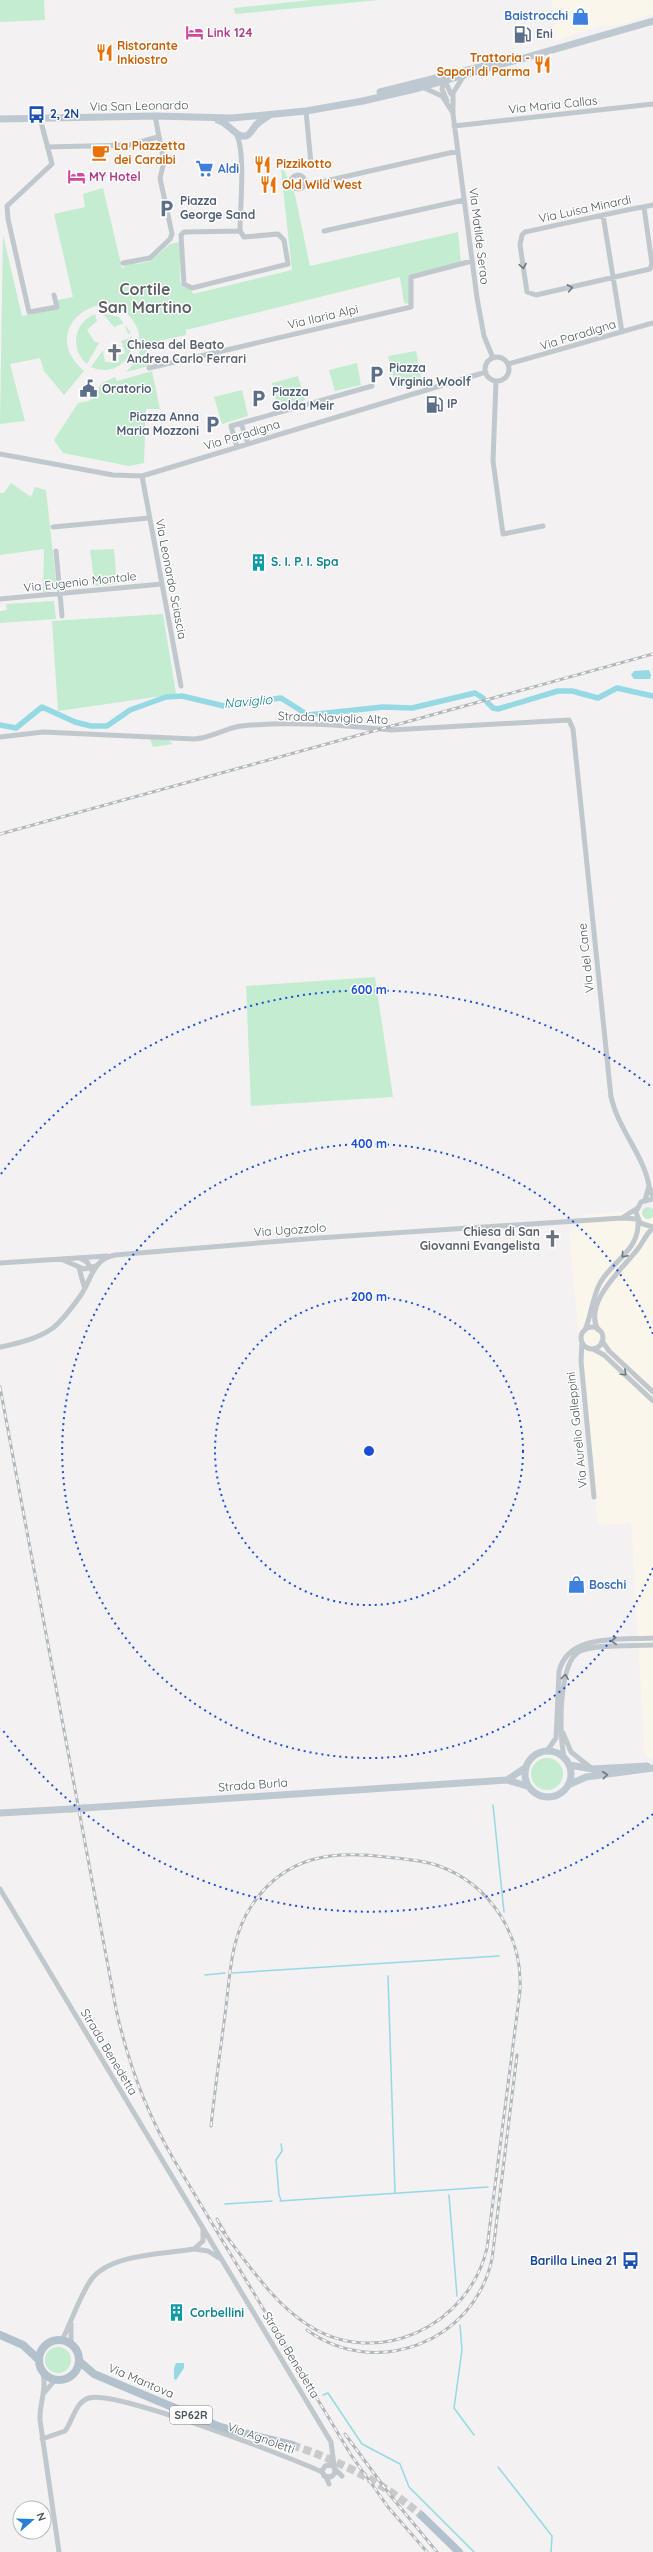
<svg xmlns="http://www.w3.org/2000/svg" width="653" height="2552" font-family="Quicksand,sans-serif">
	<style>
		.commercial { fill: #fbf6ec }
		.green { fill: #c4ecd0 }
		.water { fill: #95d9e4 }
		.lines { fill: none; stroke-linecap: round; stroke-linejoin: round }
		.stream { stroke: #95d9e4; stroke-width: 1.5 }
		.canal { stroke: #95d9e4; stroke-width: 5.5 }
		.primary-tunnel { stroke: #c9cacc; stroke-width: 8; stroke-dasharray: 8 4; stroke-linecap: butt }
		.minor { stroke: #c0c8ce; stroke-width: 5 }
		.secondary { stroke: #bec8d0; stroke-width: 7 }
		.primary { stroke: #b3c1cc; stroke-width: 8 }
		.rail-casing { stroke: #b3b6ba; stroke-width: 3 }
		.rail { stroke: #fff; stroke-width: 1.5; stroke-dasharray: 4.5; stroke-linecap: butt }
		.secondary-bridge { stroke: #bec8d0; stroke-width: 7 }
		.oneway { stroke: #6d787e }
		.oneway2 { stroke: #6d787f }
		.ring { fill: none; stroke: #1d4ed8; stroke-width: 2; stroke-dasharray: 2 4 }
		.labels { text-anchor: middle; stroke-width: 3; stroke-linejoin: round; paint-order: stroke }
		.shield { fill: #fff; stroke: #80888d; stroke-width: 1 }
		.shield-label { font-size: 11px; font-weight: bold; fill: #4a555c }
		.shop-label { font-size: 12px; font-weight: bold; fill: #366cbe; stroke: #fff; text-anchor: start }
		.hotel-label { font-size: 12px; font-weight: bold; fill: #b23c85; stroke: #fff; text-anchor: start }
		.service-label { font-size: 12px; font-weight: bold; fill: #4e5e75; stroke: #fff; text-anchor: start }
		.food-label { font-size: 12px; font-weight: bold; fill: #c56008; stroke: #fff; text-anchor: start }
		.street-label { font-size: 12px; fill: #4a555c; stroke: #fff }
		.transit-label { font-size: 12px; font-weight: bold; fill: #164399; stroke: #fff; text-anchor: start }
		.worship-label { font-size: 12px; font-weight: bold; fill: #5b616d; stroke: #fff; text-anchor: start }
		.culture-label { font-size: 12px; font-weight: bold; fill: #0d838f; stroke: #fff; text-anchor: start }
		.water-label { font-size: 13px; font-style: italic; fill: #198191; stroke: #fff }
		.district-label { font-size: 16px; font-weight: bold; fill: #5d6165; stroke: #fff }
		.centre { fill: #1d4ed8; stroke: #fff; stroke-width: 2 }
		.ring-label { font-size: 12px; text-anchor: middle; font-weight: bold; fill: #1d4ed8; stroke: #fff; stroke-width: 3; stroke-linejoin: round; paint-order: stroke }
	</style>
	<rect width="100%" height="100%" fill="#f3f1f1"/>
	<path class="commercial" d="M552 0H653V14L611 27 610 25 600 26 555 41Z
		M653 1210V1757H645L631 1523 598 1525 569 1234 585 1214Z"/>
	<path class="green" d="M0 0H44L45 20 0 22Z
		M311 0H379L235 14 234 8Z
		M281 170H284L295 195 310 266 458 232 461 262 409 275V304L404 303 400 277 186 330V335L145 344 149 366 126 372C140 358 141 354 139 334 138 329 136 325 133 321 107 279 34 328 84 371L64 395 44 371 40 358 10 364 25 421 0 424 3 235 22 316 58 308V300L73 297 54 214 85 207 83 194 103 188 122 268 124 267V264L136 261 137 264 150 261 170 244 180 242V281L183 287 191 289 193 294 292 270Z
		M102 313 119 317 131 333 128 334 124 323 114 327Z
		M95 314 97 321 87 330 94 341 99 343 87 364C70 350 73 323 95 314Z
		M132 337C135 361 112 377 91 367L103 350 105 362H119V355L125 353 121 341Z
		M416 351 422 382 396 388 388 356Z
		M357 363 361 385 335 391 329 370Z
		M152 371 160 409H146L144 463 129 466 63 453 54 440 78 403 89 401 102 383 115 377 117 381Z
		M298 376 305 400 278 408 272 383Z
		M242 390 248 416 222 424 214 397Z
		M11 483 31 497 35 487 46 490 57 590 43 592 44 549 0 555V493H4Z
		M114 549 117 584 95 586 90 550Z
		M54 601 56 619 0 623V611L7 610 6 604Z
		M163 614 176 694 58 711 52 621Z
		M150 739 168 740 173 744 153 747Z
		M375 977 393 1097 251 1106 246 986Z
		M642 1213a6 6 0 1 1 12 0a6 6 0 1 1-12 0Z
		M531 1774a16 16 0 1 1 32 0a16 16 0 1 1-32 0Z
		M45 2360a13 13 0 1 1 26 0a13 13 0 1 1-26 0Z"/>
	<path class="water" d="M649 670 651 675 650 679H634L631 675 634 671Z
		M176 2363H184V2368L176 2380 174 2379V2368Z"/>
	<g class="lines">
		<path class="stream" d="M493 1805 504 1912
			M232 1973 499 1956
			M205 1975 225 1973
			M388 1976 395 2193
			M281 2144 282 2151 276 2160 279 2195 281 2200
			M449 2195 457 2296
			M280 2201 488 2187
			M225 2204 272 2201
			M460 2325 462 2350 454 2408 474 2435
			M323 2395 328 2393 362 2444 400 2464 409 2487 474 2552
			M498 2467 552 2536 551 2552"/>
		<path class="canal" d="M487 702 493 708 498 709 558 691H572L598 698 617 688 653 696
			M0 725 16 728 42 707 75 722 91 726H107L130 710 166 697 182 696 224 706 281 698 308 715 383 707 412 708 475 693 483 698"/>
		<path class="primary-tunnel" d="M292 2445C340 2461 384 2483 422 2516"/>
		<path class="minor" d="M463 77 453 93V114L477 298 484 336 493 358
			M441 80 447 85 451 94
			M444 80 442 89 447 101
			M422 87 442 96 453 113
			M306 111 311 164
			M40 118 52 164 7 206 8 219 29 312 57 307 54 295
			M454 126 653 104
			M236 134C246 149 240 210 240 231L244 237 278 234 284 240 288 264 192 288 184 284 181 235 184 232 240 231
			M47 147 129 145 158 137
			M291 182a7 7 0 1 1 14 0a7 7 0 1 1-14 0Z
			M305 183 308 185 458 151
			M644 207 652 264 650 269 536 295 527 292 520 245 522 235 525 232C568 223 610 213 653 205
			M603 215 622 332
			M324 231 464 200
			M123 263 150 258 170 239 172 234 160 178 164 162 155 116
			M485 369a12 12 0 1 1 24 0a12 12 0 1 1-24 0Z
			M508 364 653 323
			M149 368 411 307V277L472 261
			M496 381 493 461 503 534 543 526
			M241 423 248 444
			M237 447 231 426 372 386
			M0 454 113 475 142 476 486 372
			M142 476 181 686
			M53 527 149 518
			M56 551 62 616
			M0 599 162 584
			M0 737 43 732 194 739C212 738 225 728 241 726 290 721 342 725 391 730L569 720 573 729 611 1097C619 1131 644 1155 649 1186
			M653 1199 641 1202 636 1212 640 1223 653 1227
			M645 1200 649 1186 653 1197
			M636 1209 622 1218 637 1219
			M80 1258 87 1262 92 1271
			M63 1260 84 1269 96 1266
			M0 1263 107 1256
			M79 1268 84 1286
			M581 1338a11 11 0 1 1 22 0a11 11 0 1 1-22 0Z
			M585 1330C591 1316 592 1300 599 1285 611 1261 640 1251 638 1221
			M598 1330C583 1303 622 1269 637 1250 643 1243 645 1235 653 1228
			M602 1341 609 1351 653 1392
			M582 1342 581 1361 594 1497
			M1 1347C19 1343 37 1339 53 1328 64 1319 73 1306 81 1295 92 1278 93 1259 115 1255L318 1238 622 1218
			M593 1349 604 1355 653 1401
			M563 1733 571 1752 590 1767
			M547 1751 556 1738 559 1672C567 1633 622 1640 653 1638
			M564 1757C559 1735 558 1662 580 1651 593 1644 637 1646 653 1645
			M0 1889 331 2442 335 2473 331 2477 324 2476 322 2471 325 2466 330 2465 334 2467
			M195 2249 208 2251 219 2258
			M62 2340C72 2321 79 2297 91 2280 109 2254 165 2254 194 2249L203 2241V2229
			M71 2343V2324
			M42 2370C48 2388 39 2403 40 2420L59 2552
			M44 2393 55 2380
			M42 2439 65 2431C73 2421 75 2402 89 2398 115 2390 290 2457 322 2472
			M335 2469 342 2476
			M326 2477 329 2484"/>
		<path class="secondary" d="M380 92 496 63
			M0 119 155 116 232 118 306 111 363 101 419 88 653 21
			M218 120C228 122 238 141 248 135 252 132 253 128 256 125 260 121 265 118 270 115
			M525 1774a23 23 0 1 1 46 0a23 23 0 1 1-46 0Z
			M569 1765 593 1769 647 1766
			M507 1780 527 1786
			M568 1785 586 1777 653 1768
			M84 1808 507 1780 525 1768
			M0 1813 71 1809"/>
		<path class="primary" d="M0 2335 23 2345 39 2360
			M39 2360a20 20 0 1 1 40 0a20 20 0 1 1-40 0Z
			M79 2361 94 2374 220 2427 292 2445
			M422 2516 459 2552"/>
		<defs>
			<path id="rail" d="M0 834 653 654
				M0 1387 116 2009C128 2063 146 2112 174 2160L351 2455 388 2507 427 2552
				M211 2126C215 2089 220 2052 225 2015 230 1977 230 1937 252 1905 285 1856 332 1850 386 1857 403 1859 422 1860 439 1866 491 1885 523 1936 520 1991L487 2248C469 2326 377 2370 308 2325 272 2302 247 2262 220 2228
				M217 2219 225 2233
				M307 2330C376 2380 474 2342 492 2259L517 2055
				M345 2434 390 2495 437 2552"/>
		</defs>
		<use href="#rail" class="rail-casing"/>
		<use href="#rail" class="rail"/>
		<path class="secondary-bridge" d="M71 1809 84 1808"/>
	</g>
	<defs><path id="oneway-chevron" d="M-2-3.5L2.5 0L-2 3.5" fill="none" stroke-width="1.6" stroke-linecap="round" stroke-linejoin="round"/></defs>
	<g class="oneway">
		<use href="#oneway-chevron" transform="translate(523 266) rotate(81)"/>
		<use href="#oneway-chevron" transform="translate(570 288) rotate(-11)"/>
		<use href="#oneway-chevron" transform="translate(624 1255) rotate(131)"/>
		<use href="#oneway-chevron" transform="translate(624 1373) rotate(43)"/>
		<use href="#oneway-chevron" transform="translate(614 1641) rotate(176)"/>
		<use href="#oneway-chevron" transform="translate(565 1677) rotate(-83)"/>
	</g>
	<use class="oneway2" href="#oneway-chevron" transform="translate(605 1775) rotate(-6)"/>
	<g class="ring">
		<circle cx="369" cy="1451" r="154"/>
		<path d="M653 1568A307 307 0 1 1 653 1334"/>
		<path d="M653 1814A461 461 0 0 1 1 1728M1 1174A461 461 0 0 1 653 1088"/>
	</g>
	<defs>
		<symbol id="shop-bare" viewBox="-9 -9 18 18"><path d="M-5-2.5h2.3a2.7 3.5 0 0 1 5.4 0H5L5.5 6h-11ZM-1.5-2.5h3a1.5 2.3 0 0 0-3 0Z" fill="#3f7fe0" stroke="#fff" stroke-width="2.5" paint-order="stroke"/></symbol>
		<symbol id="hotel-bare" viewBox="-9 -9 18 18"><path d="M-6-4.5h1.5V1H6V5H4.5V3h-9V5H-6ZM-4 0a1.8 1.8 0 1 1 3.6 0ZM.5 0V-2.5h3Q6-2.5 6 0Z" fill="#d1479c" stroke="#fff" stroke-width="2.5" paint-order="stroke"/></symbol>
		<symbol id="fuel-bare" viewBox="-9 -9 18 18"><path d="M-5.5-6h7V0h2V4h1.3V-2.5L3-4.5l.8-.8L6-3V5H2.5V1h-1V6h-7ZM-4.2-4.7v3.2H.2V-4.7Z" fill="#5c6f8a" stroke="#fff" stroke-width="2.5" paint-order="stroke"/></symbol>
		<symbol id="restaurant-bare" viewBox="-9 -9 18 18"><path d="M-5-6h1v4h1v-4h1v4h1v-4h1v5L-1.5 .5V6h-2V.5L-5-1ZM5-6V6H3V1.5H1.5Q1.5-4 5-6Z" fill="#e8710a" stroke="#fff" stroke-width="2.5" paint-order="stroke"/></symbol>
		<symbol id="bus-bare" viewBox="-9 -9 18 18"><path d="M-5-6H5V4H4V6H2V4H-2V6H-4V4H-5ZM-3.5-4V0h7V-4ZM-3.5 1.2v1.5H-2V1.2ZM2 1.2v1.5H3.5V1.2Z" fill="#1a4fb4" stroke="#fff" stroke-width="2.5" paint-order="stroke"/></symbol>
		<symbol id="cafe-bare" viewBox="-9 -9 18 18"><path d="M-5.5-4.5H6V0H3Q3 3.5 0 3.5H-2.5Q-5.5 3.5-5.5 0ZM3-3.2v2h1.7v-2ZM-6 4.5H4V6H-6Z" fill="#e8710a" stroke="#fff" stroke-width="2.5" paint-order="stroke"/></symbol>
		<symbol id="supermarket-bare" viewBox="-9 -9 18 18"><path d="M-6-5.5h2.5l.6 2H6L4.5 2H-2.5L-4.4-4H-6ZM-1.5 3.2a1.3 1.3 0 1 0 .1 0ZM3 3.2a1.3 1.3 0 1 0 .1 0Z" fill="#3f7fe0" stroke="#fff" stroke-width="2.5" paint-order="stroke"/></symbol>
		<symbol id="parking-bare" viewBox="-9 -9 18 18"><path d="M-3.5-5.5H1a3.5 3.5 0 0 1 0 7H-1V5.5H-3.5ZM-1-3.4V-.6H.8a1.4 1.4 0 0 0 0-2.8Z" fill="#5c6f8a" stroke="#fff" stroke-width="2.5" paint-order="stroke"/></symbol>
		<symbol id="church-bare" viewBox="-9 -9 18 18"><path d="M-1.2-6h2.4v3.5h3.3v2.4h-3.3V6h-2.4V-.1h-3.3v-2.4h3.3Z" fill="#6b7280" stroke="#fff" stroke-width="2.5" paint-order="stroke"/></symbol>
		<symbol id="civic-bare" viewBox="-9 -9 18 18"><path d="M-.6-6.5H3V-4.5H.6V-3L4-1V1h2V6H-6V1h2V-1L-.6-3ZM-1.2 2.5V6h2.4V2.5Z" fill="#5c6f8a" stroke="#fff" stroke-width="2.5" paint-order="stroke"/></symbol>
		<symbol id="building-bare" viewBox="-9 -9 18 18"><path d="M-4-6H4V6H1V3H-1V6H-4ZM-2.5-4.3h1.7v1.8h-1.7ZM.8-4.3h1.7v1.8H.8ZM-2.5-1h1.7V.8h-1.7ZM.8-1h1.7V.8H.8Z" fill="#0f9aa8" stroke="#fff" stroke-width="2.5" paint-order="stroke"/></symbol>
	</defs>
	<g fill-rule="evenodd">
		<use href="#shop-bare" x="568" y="4" width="25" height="25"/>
		<use href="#hotel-bare" x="182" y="20" width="25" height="25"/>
		<use href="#fuel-bare" x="510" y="22" width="25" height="25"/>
		<use href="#restaurant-bare" x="92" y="40" width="25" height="25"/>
		<use href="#restaurant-bare" x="530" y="52" width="25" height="25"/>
		<use href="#bus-bare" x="24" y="102" width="25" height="25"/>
		<use href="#cafe-bare" x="88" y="140" width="25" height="25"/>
		<use href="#restaurant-bare" x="250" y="152" width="25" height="25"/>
		<use href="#supermarket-bare" x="192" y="156" width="25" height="25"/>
		<use href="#hotel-bare" x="64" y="164" width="25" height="25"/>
		<use href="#restaurant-bare" x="256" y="172" width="25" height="25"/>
		<use href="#parking-bare" x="154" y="196" width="25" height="25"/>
		<use href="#church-bare" x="102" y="340" width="25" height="25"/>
		<use href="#parking-bare" x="364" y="362" width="25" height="25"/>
		<use href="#civic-bare" x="76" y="376" width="25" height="25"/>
		<use href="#parking-bare" x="246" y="386" width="25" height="25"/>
		<use href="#fuel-bare" x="422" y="392" width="25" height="25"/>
		<use href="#parking-bare" x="200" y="412" width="25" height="25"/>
		<use href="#building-bare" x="246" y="550" width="25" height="25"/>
		<use href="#church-bare" x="540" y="1226" width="25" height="25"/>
		<use href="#shop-bare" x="564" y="1572" width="25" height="25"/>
		<use href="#bus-bare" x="618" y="2248" width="25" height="25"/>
		<use href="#building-bare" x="164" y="2300" width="25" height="25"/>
	</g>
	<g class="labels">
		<rect class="shield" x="170" y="2406" width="42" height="18" rx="3"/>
		<g class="shield-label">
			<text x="191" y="2419">SP62R</text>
		</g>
		<g class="shop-label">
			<text x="568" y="20" text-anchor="end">Baistrocchi</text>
			<text x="218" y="173">Aldi</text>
			<text x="589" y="1589">Boschi</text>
		</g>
		<g class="hotel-label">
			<text x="207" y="37">Link 124</text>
			<text x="89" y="181">MY Hotel</text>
		</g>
		<g class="service-label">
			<text x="536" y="38">Eni</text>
			<text x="180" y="205">Piazza<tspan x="180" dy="14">George Sand</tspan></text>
			<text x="389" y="372">Piazza<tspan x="389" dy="14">Virginia Woolf</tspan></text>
			<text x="102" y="393">Oratorio</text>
			<text x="272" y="396">Piazza<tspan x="272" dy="14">Golda Meir</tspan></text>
			<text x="447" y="408">IP</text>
			<text x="199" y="421" text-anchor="end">Piazza Anna<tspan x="199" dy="14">Maria Mozzoni</tspan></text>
		</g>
		<g class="food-label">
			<text x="117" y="50">Ristorante<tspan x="117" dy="14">Inkiostro</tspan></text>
			<text x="530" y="62" text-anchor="end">Trattoria -<tspan x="530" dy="14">Sapori di Parma</tspan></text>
			<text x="114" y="150">La Piazzetta<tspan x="114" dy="14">dei Caraibi</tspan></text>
			<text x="276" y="168">Pizzikotto</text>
			<text x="282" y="189">Old Wild West</text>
		</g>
		<g class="street-label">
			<text transform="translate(553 105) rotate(-6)" y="4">Via Maria Callas</text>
			<text transform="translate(139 106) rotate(-1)" y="4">Via San Leonardo</text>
			<text transform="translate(585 209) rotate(-12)" y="4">Via Luisa Minardi</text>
			<text transform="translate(479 236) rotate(83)" y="4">Via Matilde Serao</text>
			<text transform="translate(323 317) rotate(-13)" y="4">Via Ilaria Alpi</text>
			<text transform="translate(578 335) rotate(-17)" y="4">Via Paradigna</text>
			<text transform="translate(242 435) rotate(-17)" y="4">Via Paradigna</text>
			<text transform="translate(171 579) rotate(79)" y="4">Via Leonardo Sciascia</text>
			<text transform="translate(80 582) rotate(-6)" y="4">Via Eugenio Montale</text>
			<text transform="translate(333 718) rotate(2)" y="4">Strada Naviglio Alto</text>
			<text transform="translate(586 958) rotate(-96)" y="4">Via del Cane</text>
			<text transform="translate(290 1230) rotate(-4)" y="4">Via Ugozzolo</text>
			<text transform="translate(577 1430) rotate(-96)" y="4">Via Aurelio Galleppini</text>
			<text transform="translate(253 1785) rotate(-4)" y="4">Strada Burla</text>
			<text transform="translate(109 2052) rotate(59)" y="4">Strada Benedetta</text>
			<text transform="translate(291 2355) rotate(59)" y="4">Strada Benedetta</text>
			<text transform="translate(141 2381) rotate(23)" y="4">Via Mantova</text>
			<text transform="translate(261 2438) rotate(20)" y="4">Via Agnoletti</text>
		</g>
		<g class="transit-label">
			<text x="50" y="118">2, 2N</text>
			<text x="617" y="2265" text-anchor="end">Barilla Linea 21</text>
		</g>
		<g class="worship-label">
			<text x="127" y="349">Chiesa del Beato<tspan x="127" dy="14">Andrea Carlo Ferrari</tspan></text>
			<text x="540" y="1236" text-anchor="end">Chiesa di San<tspan x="540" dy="14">Giovanni Evangelista</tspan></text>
		</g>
		<g class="culture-label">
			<text x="271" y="566">S. I. P. I. Spa</text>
			<text x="190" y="2317">Corbellini</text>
		</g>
		<g class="water-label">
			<text transform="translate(248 701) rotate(-5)" y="5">Naviglio</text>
		</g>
		<g class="district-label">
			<text x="145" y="295">Cortile<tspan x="145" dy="18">San Martino</tspan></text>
		</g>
	</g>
	<circle cx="369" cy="1451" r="6" class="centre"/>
	<g class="ring-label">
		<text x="369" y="994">600 m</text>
		<text x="369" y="1148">400 m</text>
		<text x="369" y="1301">200 m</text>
	</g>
	<g transform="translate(32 2520) rotate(70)"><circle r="19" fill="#ffffff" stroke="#b7bbbe"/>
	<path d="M0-3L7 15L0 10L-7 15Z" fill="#2a80d3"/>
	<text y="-6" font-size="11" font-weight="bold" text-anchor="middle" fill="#4a555c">N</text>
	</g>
</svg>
